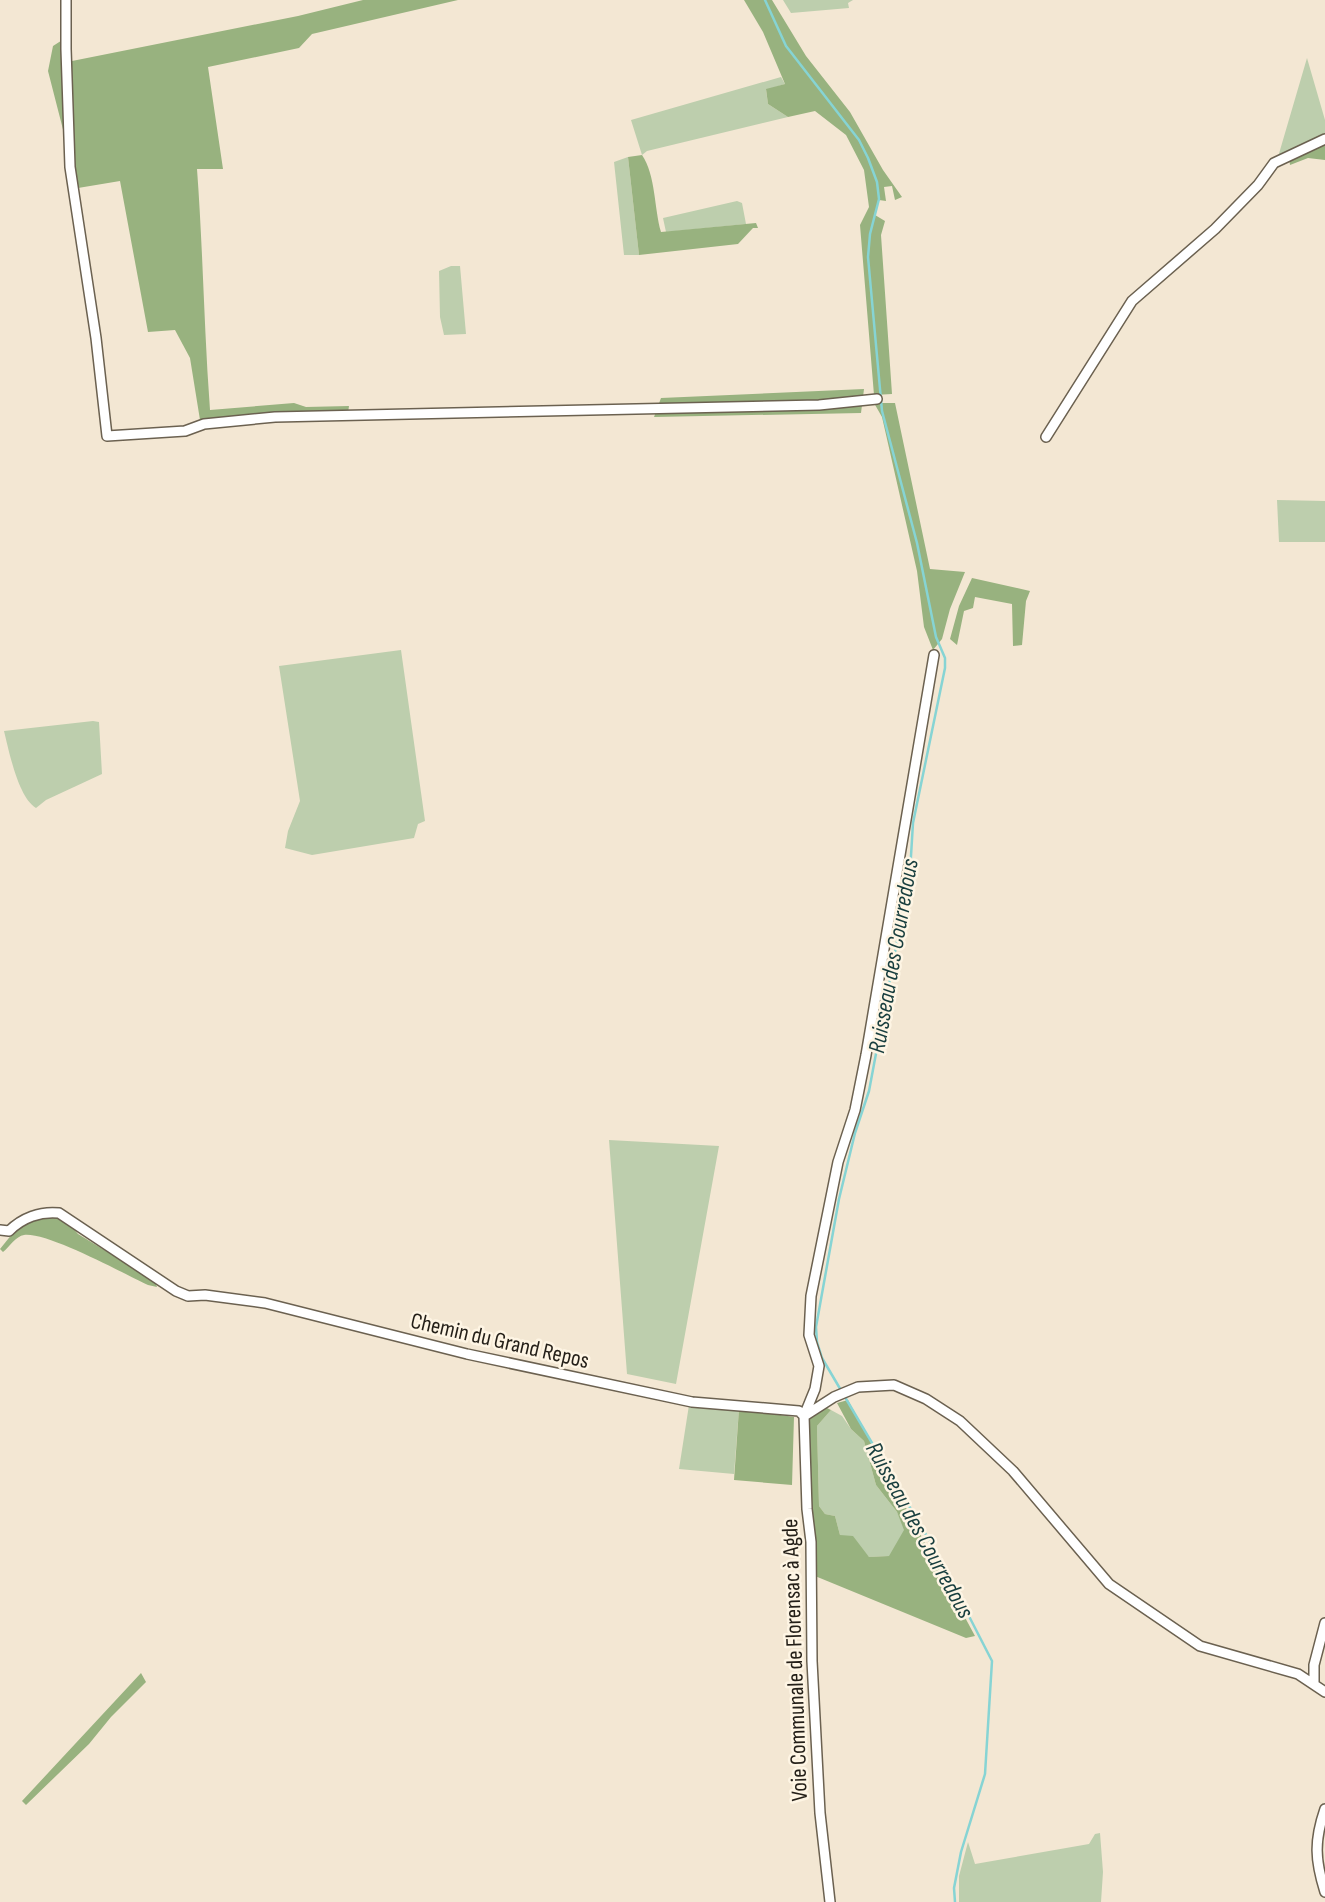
<svg xmlns="http://www.w3.org/2000/svg" width="1325" height="1902" font-family="'Sofia Sans Condensed',sans-serif">
	<style>
		.green { fill: #bdcead }
		.forest { fill: #98b27f }
		.lines { fill: none; stroke-linecap: round; stroke-linejoin: round }
		.stream { stroke: #86d4d4; stroke-width: 2.5 }
		.minor-casing { stroke: #6b6150; stroke-width: 12 }
		.minor { stroke: #fff; stroke-width: 9 }
		.labels { text-anchor: middle; stroke-width: 5; stroke-linejoin: round; paint-order: stroke }
		.street-label { font-size: 23px; fill: #241f18; stroke: #fef5e4 }
		.water-label { font-size: 24px; font-style: italic; fill: #183e3e; stroke: #fef5e4 }
	</style>
	<rect width="100%" height="100%" fill="#f3e7d3"/>
	<path class="green" d="M783 0H853L848 3 849 8 791 13Z
		M1307 58 1325 120V135L1278 157Z
		M781 77 785 84 766 90 768 104 788 117 647 151 642 155 631 120Z
		M628 157 639 255H624L614 162Z
		M737 201 742 203 746 224 666 232 663 218Z
		M451 266H460L466 334 444 335 440 317 439 271Z
		M1277 500 1325 501V542H1279Z
		M401 650 425 821 418 824 414 838 312 855 285 848 288 831 300 801 279 666Z
		M93 721 99 722 102 774 46 800 36 808C18 797 9 751 4 731Z
		M609 1140 719 1146 676 1384 627 1374Z
		M689 1405 739 1409 734 1474 679 1469Z
		M831 1410 842 1416 851 1429 864 1441 876 1485 897 1512 905 1530 890 1556 869 1557 840 1535 835 1516 825 1514 819 1506 817 1426Z
		M1100 1833 1103 1872 1101 1902H959V1876L968 1842 975 1864 1089 1844 1095 1834Z"/>
	<path class="forest" d="M363 0H458L312 34 299 48 208 67 223 169H197C203 249 204 330 210 410L294 403 306 407 349 406 347 420 205 423 200 420 190 358 175 330 148 332 120 181 78 188 48 71 53 46 67 37 72 61 298 16Z
		M744 0H772L806 56 850 112 883 170 902 197 895 200 892 186 884 187 886 201 879 200 875 215 885 221 881 235 892 394 874 395 860 225 869 207 864 170 846 135 815 111 788 117 768 104 766 89 785 84 763 32Z
		M1325 141V160L1308 158 1290 165 1289 158Z
		M642 155C656 176 654 208 661 232L756 223 758 228H753L738 244 639 255 628 157Z
		M864 389 861 413 654 417 661 398Z
		M874 403H895L930 569 965 572 950 609 942 639 933 650 924 627 917 571 882 417Z
		M972 578 1030 591 1026 601 1022 645 1013 646 1012 604 975 597 973 608 964 611 957 645 950 639 959 606Z
		M48 1215C62 1217 69 1223 78 1234L155 1281 157 1287 148 1285C124 1274 48 1232 24 1235 16 1236 9 1247 3 1252L0 1249 21 1223Z
		M848 1400 975 1636 966 1638 815 1576 808 1486V1416L825 1407 831 1410 817 1426 819 1506 825 1514 835 1516 840 1535 853 1536 869 1557 889 1556 904 1530 897 1512 876 1485 864 1441 851 1429 837 1403Z
		M739 1409 794 1417 792 1485 734 1480Z
		M141 1673 146 1682 111 1717 89 1744 26 1805 22 1801Z"/>
	<g class="lines">
		<path class="stream" d="M765 0 786 46 859 140 868 158 877 182 879 199 870 234 868 257 882 411 917 543 936 637 945 658V668L913 823 910 872 869 1091 855 1133 839 1199 816 1327 817 1342 822 1358 935 1550 992 1661 985 1774 961 1852 954 1888 955 1902"/>
		<defs>
			<path id="minor" d="M66 0V49L70 167 96 338 107 436 185 431 204 424 275 417 819 405 877 399
				M1046 437 1132 301 1215 229 1258 185 1274 163 1325 139
				M0 1230 9 1231C22 1218 40 1211 59 1213L176 1291 188 1296 205 1295 265 1303 467 1354 692 1402 799 1411 804 1416
				M806 1415 834 1397 858 1387 894 1385 926 1399 960 1421 1013 1471 1109 1584 1200 1646 1298 1674 1325 1692
				M1314 1683V1665L1325 1623
				M1325 1809C1314 1841 1315 1860 1325 1892
				M830 1902 820 1813 812 1661 811 1542 807 1509 804 1416 815 1389 819 1366 809 1335 811 1296 838 1162 855 1110 866 1055 934 655"/>
		</defs>
		<use href="#minor" class="minor-casing"/>
		<use href="#minor" class="minor"/>
	</g>
	<g class="labels">
		<g class="street-label">
			<text transform="translate(500 1340) rotate(13)" y="8">Chemin du Grand Repos</text>
			<text transform="translate(794 1660) rotate(-92)" y="8">Voie Communale de Florensac à Agde</text>
		</g>
		<g class="water-label">
			<text transform="translate(893 956) rotate(-80)" y="8">Ruisseau des Courredous</text>
			<text transform="translate(920 1530) rotate(61)" y="8">Ruisseau des Courredous</text>
		</g>
	</g>
</svg>
